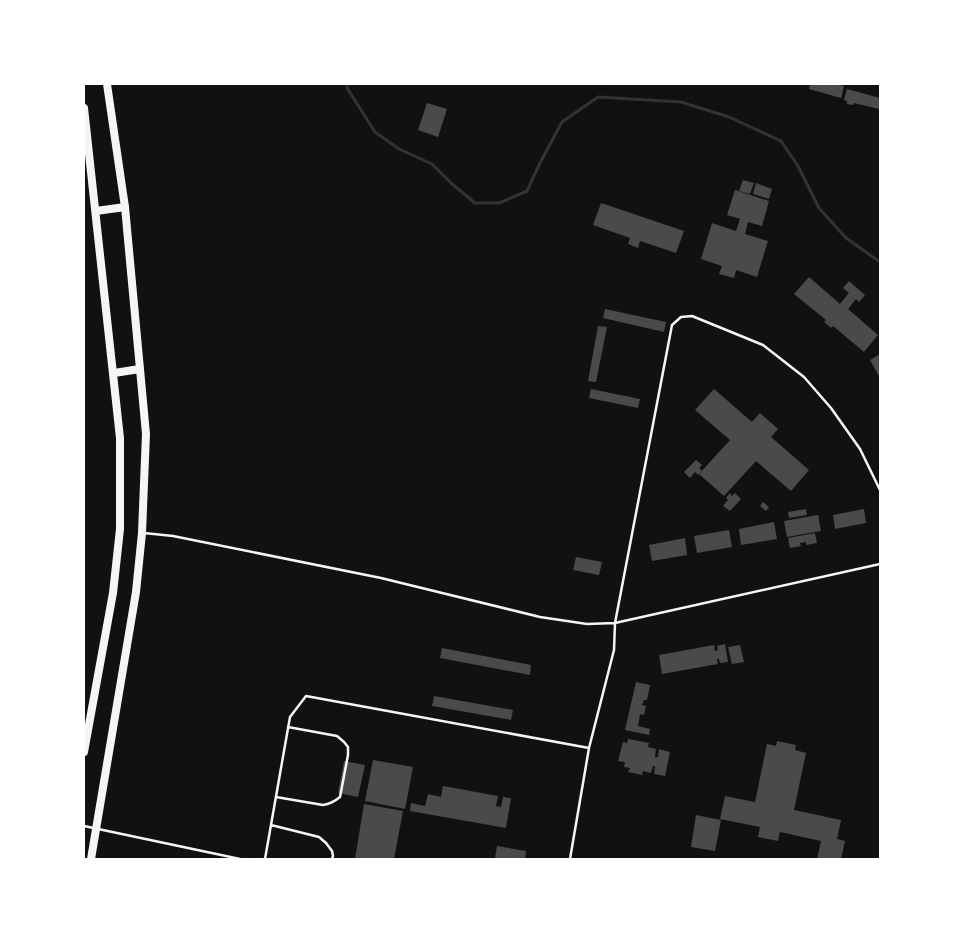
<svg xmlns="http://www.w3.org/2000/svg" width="964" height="943" font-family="Cabin,sans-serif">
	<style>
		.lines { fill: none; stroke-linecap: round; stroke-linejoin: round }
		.stream { stroke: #333; stroke-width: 3 }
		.building { fill: #4a4a4a }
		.service { stroke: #f5f5f5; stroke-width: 2.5 }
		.primary { stroke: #f5f5f5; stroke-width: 8 }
		.trunk { stroke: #f5f5f5; stroke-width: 8 }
	</style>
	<rect width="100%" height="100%" fill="#111"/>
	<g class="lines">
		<path class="stream" d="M347 84V88L375 132 399 149 432 164 451 183 475 203H499L527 191 540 163 562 122 598 97 681 102 729 117 781 141 798 166 819 208 846 238 880 262"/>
	</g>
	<path class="building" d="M810 84H836L844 86 841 98 809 89Z
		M847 89 880 98V105L879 109 854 103 853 105 847 104V101L844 100Z
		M427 103 447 109 438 137 418 130Z
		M743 180 754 183 750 194 739 191Z
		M756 183 772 189 769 199 753 194Z
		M735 190 769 201 762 226 748 222 745 234 768 241 757 277 736 270 734 278 719 274 722 266 701 259 712 223 736 231 740 219 727 215Z
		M601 203 684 231 676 253 640 241 638 248 628 244 630 238 593 225Z
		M809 277 840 304 849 293 843 288 849 281 865 295 859 302 856 299 848 309 878 335 864 352 833 326 831 328 824 322 826 320 794 294Z
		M605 309 666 322 664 332 603 318Z
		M598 326 607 327 596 382 588 381Z
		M880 354V378L870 360Z
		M591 389 640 399 638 408 589 398Z
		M714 389 752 422 760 413 778 429 771 437 809 470 791 491 756 461 724 496 699 474 730 440 695 410Z
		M696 460 702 465 699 468 702 470 698 475 695 472 690 478 684 472Z
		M730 493 732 496 735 493 741 499 730 511 723 506 728 500 726 498Z
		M763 502 769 507 766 511 760 506Z
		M806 509 807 515 789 518 788 512Z
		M864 509 866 523 835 529 833 515Z
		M818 515 821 531 787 537 784 521Z
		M774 522 777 539 741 545 739 529Z
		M729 530 732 547 697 553 694 536Z
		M815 533 817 543 806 545V542L800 543 801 546 790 548 788 538Z
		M685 538 687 555 652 561 649 545Z
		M576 557 602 562 599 575 573 570Z
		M725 644 728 662 720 663 719 659H717L718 664 662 674 659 655 714 645 715 651 718 650 717 646Z
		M740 645 744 662 732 664 728 647Z
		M442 648 531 665 530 675 440 658Z
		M636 682 650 685 647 700H644L642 705 646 706 644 715 640 714 638 726 650 729 649 735 625 730Z
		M434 696 513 710 511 720 432 706Z
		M628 739 649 743 648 747 656 749 655 757H658L659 749 670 752 665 776 654 774 655 766H653L651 773 643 771 642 775 628 772 630 768 624 767 625 762 618 761 623 742 627 743Z
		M777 741 796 745 795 750 806 753 794 810 841 820 837 839 845 841 841 859H817L821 841 780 832 778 841 758 837 760 827 720 819 725 796 755 802 767 744 776 746Z
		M373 760 413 767 405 809 365 801Z
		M344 761 365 765 358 797 338 793Z
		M443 786 498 796 496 806 501 807 503 797 511 798 506 828 410 811 411 803 425 806 428 794 441 797Z
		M364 804 403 811 394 859H355Z
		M696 815 721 820 715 851 691 847Z
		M497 846 526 851 525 859H502L495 858Z"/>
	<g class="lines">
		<path class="service" d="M144 533 173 536 381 578 540 617 587 624 615 623 880 564
			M276 797 323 805C330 804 334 802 340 797L348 755V747L344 742 337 736 288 727
			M271 825 319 837 326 843 332 851 333 856 332 859
			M84 826 240 859
			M265 859 290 717 306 696 589 748
			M570 859 589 748 614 650 615 623 672 325 681 317 692 316 763 345 804 377 831 408 860 449 880 490"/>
		<path class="primary" d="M84 108 120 438V529L113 593 84 752
			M91 859 136 592 142 533 146 434 125 207 107 84"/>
		<path class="trunk" d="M96 211 125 207
			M114 373 140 369"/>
	</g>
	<rect width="964" height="943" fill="none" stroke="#ffffff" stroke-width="170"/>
</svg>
